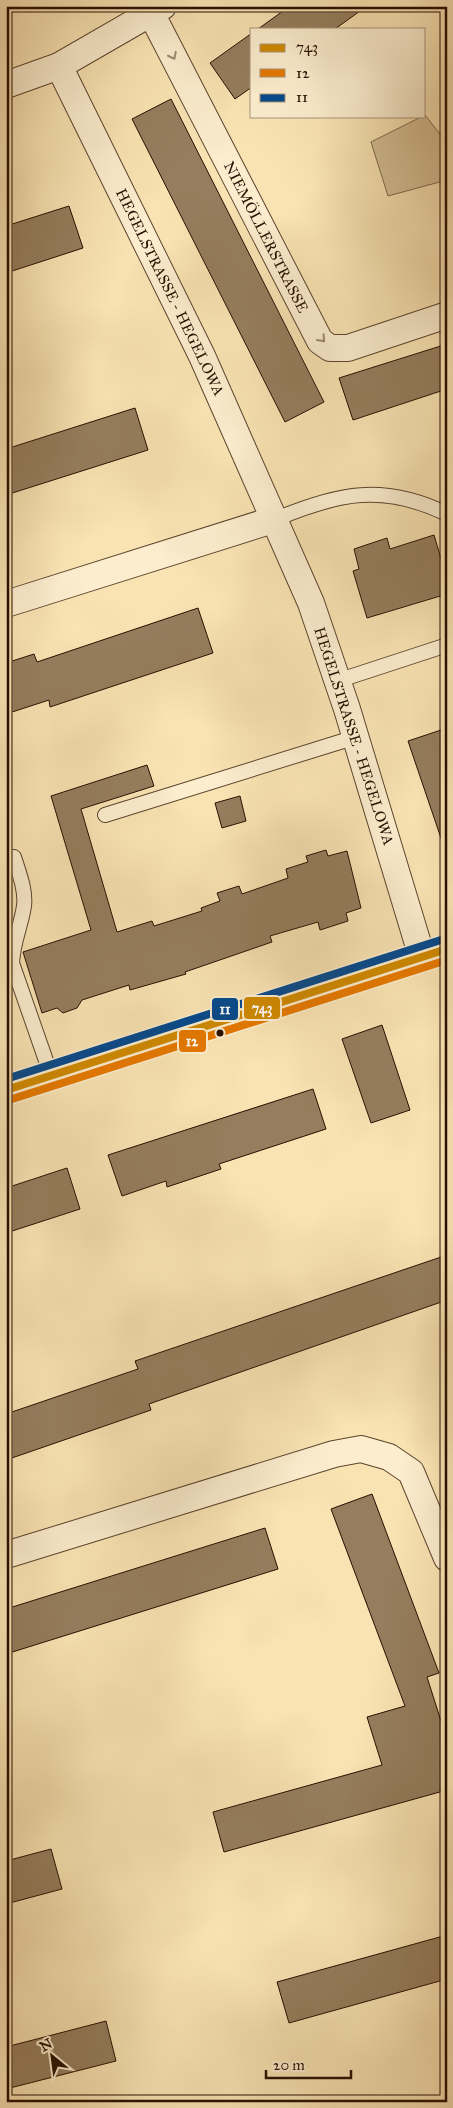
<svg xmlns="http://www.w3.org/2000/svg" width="453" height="2108" font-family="'IM FELL Great Primer',serif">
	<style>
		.green { fill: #d5bf95; stroke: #7e674a }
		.building { fill: #957d5d; stroke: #280f00 }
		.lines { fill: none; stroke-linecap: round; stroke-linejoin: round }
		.service-casing { stroke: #5c442d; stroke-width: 16 }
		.minor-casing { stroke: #5c442d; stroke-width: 28 }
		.secondary-casing { stroke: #280f00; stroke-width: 29 }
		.service { stroke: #fbedce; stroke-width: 14 }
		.minor { stroke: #fbedce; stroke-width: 26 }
		.secondary { stroke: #fbedce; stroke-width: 28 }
		.bus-1-casing { stroke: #fbedce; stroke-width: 11 }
		.bus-2-casing { stroke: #fbedce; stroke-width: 11 }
		.bus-3-casing { stroke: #fbedce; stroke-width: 11 }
		.bus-1 { stroke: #ce8800; stroke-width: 8 }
		.bus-2 { stroke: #e57800; stroke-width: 8 }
		.bus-3 { stroke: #05498c; stroke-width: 8 }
		.oneway { stroke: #9c8971 }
		.bus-dot { fill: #280f00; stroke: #fbedce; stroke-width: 2 }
		.labels { text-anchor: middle; stroke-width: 4.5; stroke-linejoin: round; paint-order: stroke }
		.street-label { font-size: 15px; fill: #280f00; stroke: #fbedce }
		.line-badge { stroke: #fbedce; stroke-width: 2 }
		.badge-label { font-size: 14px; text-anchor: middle; font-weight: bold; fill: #fff }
	</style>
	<rect width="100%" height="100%" fill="#f9e3b3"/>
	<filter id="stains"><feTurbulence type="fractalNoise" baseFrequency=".004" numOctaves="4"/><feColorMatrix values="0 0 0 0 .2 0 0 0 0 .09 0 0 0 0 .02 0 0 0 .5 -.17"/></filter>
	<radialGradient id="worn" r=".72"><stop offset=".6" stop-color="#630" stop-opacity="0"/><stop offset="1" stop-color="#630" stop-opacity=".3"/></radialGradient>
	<path class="green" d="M425 115 447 143V180L388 196 371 142Z"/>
	<path class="building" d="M290 6H367L335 29H258Z
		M252 33V87L235 99 210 63Z
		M171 99 324 402 285 422 132 119Z
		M69 206 83 248 6 273V226Z
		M447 344V389L353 420 339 378Z
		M135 408 148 450 6 495V449Z
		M434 535 447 579V594L367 618 353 571 359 569 354 549 387 538 390 549Z
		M198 608 213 653 50 707 49 700 6 714V663L34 654 37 662Z
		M447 728V843L443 844 408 741Z
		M147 765 154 786 81 809 117 932 152 921 154 926 202 911 201 908 220 901 217 893 239 886 242 894 288 878 286 869 308 862 306 856 326 850 328 856 347 851 361 908 346 913 348 921 320 930 318 922 270 936 272 942 185 972 186 974 130 990 129 985 82 1000 77 1008 63 1013 57 1008 42 1013 23 952 91 930 51 796Z
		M240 796 246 821 222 828 215 803Z
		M382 1025 410 1110 371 1123 342 1039Z
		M313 1089 326 1129 219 1164 221 1169 167 1187 166 1181 122 1196 108 1155Z
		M67 1168 80 1209 6 1233V1188Z
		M447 1255V1300L149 1404 151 1410 6 1460V1414L138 1369 135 1361Z
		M372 1494 439 1673 427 1677 447 1740V1790L224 1852 213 1812 382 1765 367 1717 405 1706 331 1509Z
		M265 1528 278 1569 6 1654V1609Z
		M51 1849 62 1889 6 1904V1861Z
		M447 1935V1979L289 2023 277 1982Z
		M106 2021 116 2061 6 2089V2047Z"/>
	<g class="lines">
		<defs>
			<path id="service" d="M276 519C338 493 383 483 447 514
				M337 681 441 647
				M105 815 356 737
				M14 857C19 873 26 890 24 906 21 926 13 942 12 963L51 1075"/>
			<path id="minor" d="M151 13 320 341 330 348H348L447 315
				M59 66 202 356 311 603 347 709 422 957
				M6 85 59 66 163 6
				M6 604 276 519
				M6 1555 334 1454 361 1449 389 1457 411 1472 447 1558"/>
			<path id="secondary" d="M6 1090 447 949"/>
		</defs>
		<use href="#service" class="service-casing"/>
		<use href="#minor" class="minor-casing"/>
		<use href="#secondary" class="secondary-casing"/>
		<use href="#service" class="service"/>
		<use href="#minor" class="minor"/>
		<use href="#secondary" class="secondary"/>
		<defs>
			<path id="bus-1" d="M6 1090 447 949"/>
			<path id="bus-2" d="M9 1100 447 960"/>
			<path id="bus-3" d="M6 1079 444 939"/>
		</defs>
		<use href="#bus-1" class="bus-1-casing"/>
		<use href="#bus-2" class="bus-2-casing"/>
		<use href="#bus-3" class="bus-3-casing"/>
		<use href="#bus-1" class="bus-1"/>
		<use href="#bus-2" class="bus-2"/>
		<use href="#bus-3" class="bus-3"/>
	</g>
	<defs><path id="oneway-chevron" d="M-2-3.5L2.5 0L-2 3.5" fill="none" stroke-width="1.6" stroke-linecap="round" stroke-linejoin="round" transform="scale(1.25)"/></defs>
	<g class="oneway">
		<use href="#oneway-chevron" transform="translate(173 56) rotate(63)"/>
		<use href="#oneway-chevron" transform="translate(322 339) rotate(48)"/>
	</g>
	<circle class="bus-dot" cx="220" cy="1033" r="4.5"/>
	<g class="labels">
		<g class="street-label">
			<text transform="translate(266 237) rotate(63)" y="5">NIEMÖLLERSTRASSE</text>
			<text transform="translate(170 292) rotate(64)" y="5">HEGELSTRASSE - HEGELOWA</text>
			<text transform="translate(354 736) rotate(72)" y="5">HEGELSTRASSE - HEGELOWA</text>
		</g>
	</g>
	<g class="line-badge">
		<rect x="243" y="996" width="38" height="24" rx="5" fill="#ce8800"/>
		<rect x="211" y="997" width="28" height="24" rx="5" fill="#05498c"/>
		<rect x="178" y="1029" width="29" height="24" rx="5" fill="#e57800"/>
	</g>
	<g class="badge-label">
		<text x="262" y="1013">743</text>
		<text x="225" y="1014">11</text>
		<text x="192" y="1046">12</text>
	</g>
	<rect width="453" height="2108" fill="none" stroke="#f9e3b3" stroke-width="25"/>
	<rect x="8" y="8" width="438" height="2093" fill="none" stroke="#280f00" stroke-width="2.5"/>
	<rect x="12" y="12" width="428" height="2083" fill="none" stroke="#280f00"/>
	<rect x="250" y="28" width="175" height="90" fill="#fbedce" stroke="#a7947c"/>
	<rect x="260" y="44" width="25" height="8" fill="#ce8800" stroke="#a7947c"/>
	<text x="296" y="52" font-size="15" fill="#280f00">743</text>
	<rect x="260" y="69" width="25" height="8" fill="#e57800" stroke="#a7947c"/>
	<text x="296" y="78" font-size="15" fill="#280f00">12</text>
	<rect x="260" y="94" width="25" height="8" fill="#05498c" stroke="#a7947c"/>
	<text x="296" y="102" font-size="15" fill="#280f00">11</text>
	<g transform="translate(52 2056) rotate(331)" stroke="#fbedce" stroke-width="4" paint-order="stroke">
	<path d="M0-4L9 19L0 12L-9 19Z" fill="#280f00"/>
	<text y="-8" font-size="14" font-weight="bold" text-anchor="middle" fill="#280f00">N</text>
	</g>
	<path d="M266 2070v8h85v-8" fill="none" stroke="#280f00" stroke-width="2.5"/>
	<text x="273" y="2070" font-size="15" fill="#280f00" stroke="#fbedce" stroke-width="4" paint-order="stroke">20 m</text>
	<rect width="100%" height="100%" filter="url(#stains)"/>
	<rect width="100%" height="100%" fill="url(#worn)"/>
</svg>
